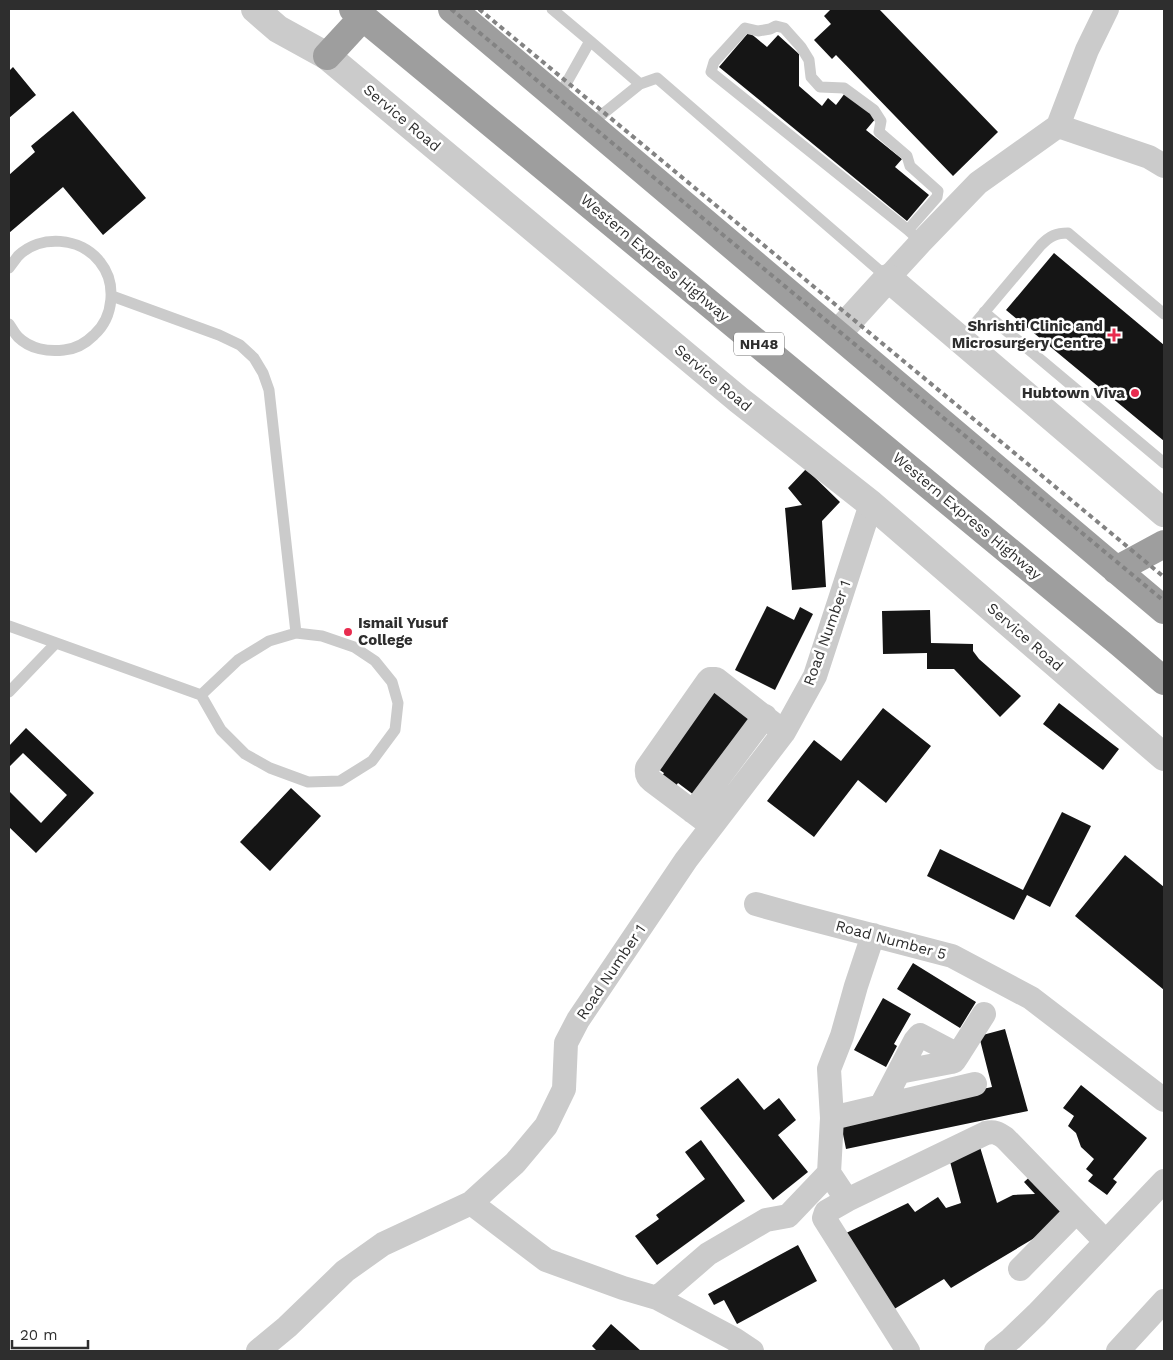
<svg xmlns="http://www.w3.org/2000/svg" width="1173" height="1360" font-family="'Work Sans',sans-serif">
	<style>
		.building { fill: #151515 }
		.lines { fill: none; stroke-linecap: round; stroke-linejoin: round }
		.service { stroke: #cbcbcb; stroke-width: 11 }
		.minor { stroke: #cbcbcb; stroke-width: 24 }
		.tertiary { stroke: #cbcbcb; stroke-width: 28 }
		.trunk { stroke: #9e9e9e; stroke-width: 28 }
		.rail { stroke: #838383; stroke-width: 4; stroke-dasharray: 5 4; stroke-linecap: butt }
		.poi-dot { fill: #e82c4f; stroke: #fff; stroke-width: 2 }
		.labels { text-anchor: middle; stroke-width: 5; stroke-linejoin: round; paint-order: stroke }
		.shield { fill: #fff; stroke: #6d6d6d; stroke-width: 1 }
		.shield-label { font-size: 14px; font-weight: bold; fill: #2e2e2e }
		.street-label { font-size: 15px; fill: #2e2e2e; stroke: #fff }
		.poi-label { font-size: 15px; font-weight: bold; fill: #2e2e2e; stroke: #fff; text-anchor: end }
	</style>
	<rect width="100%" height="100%" fill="#fff"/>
	<path class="building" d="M831 9H879L998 132 953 176 836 55 832 59 814 40 831 24 824 16Z
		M749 32 767 47 778 35 799 54V86L822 106 828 98 836 105 845 93 876 118 866 130 902 159 895 167 929 195 907 221 719 67Z
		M13 67 36 95 9 118V71Z
		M73 111 146 198 103 235 63 187 9 233V175L35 152 31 146Z
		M1054 253 1164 345V441L1006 310Z
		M806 469 840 502 822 521 826 587 792 590 785 508 802 505 788 488Z
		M767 606 794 620 800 607 813 614 775 690 735 670Z
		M930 610 931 643 973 644V651L979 659 1021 696 1000 717 954 669H927V653L883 654 882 611Z
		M713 685 757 716 698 798 678 783 672 791 659 781 664 773 654 766Z
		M1059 703 1119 749 1103 770 1043 724Z
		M883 708 931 746 886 803 858 780 814 837 767 801 814 740 841 761Z
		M26 728 94 793 36 853 9 827V791L41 823 67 795 23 753 9 767V746Z
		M291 788 321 816 270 871 240 842Z
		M1062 812 1091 826 1050 907 1027 895 1014 920 927 876 940 849 1023 890Z
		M1125 855 1164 887V990L1075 916Z
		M913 963 976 1002 960 1028 897 989Z
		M883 998 911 1014 894 1044 897 1046 886 1067 854 1050Z
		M1005 1029 1028 1111 846 1149 840 1119 992 1087 979 1036Z
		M738 1078 764 1110 779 1098 796 1120 778 1135 808 1172 773 1200 700 1108Z
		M1081 1085 1147 1138 1113 1179 1117 1182 1107 1195 1088 1181 1093 1175 1086 1169 1094 1159 1081 1147 1076 1133 1068 1126 1074 1116 1063 1108Z
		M701 1140 745 1201 657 1265 635 1236 659 1219 656 1215 705 1179 685 1152Z
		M980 1147 997 1203 1013 1195 1035 1194 1024 1182 1034 1173 1073 1215 951 1288 944 1279 886 1314 840 1236 908 1203 915 1212 938 1197 946 1208 961 1203 948 1154Z
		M798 1245 817 1281 737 1324 724 1300 714 1305 708 1294Z
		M611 1324 641 1351H597L592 1346Z"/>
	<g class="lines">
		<path class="service" d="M552 9 590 41 558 98
			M590 41 640 84
			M589 125 640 84 657 78 888 278
			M908 230 711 72 714 62 745 28 758 31 770 29 776 26 784 28 801 47 809 60 811 77 820 87 844 88 874 110 881 121 879 132 907 156 910 166 938 191 937 197 908 230 921 242
			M9 268C12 264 15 260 18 256 40 234 81 237 100 262 117 283 114 317 94 335 86 343 76 349 64 350 48 352 30 349 18 337 14 333 12 328 9 324
			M112 296 219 335 240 345 254 358 263 373 269 390 296 633
			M984 312 1164 463
			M961 340 1041 245C1050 236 1056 233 1068 233L1164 314
			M9 626 201 695 221 730 245 754 270 768 308 782 340 781 372 761 395 730 398 703 392 682 375 661 354 647 322 636 296 633 269 641 238 660 201 695
			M9 692 56 643"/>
		<path class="minor" d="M1058 126 1087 50 1107 9
			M888 278 921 242 978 183 1058 126 1149 157 1164 166
			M693 812 765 716
			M712 826 652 781C647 777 646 774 647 768L708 681 710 679H716L784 732
			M756 904 799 916 952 956 1031 998 1164 1100
			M958 1055 984 1014
			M881 1106 915 1041 920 1035 958 1055 954 1061 951 1062 899 1072
			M832 1118 975 1084
			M829 1173 847 1200 986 1133C994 1131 998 1133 1005 1138L1106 1242
			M847 1200 826 1212 824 1218 908 1351
			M471 1203 546 1260 623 1288 657 1298 708 1254 766 1220 788 1216 829 1173 832 1118 829 1069 842 1036 856 986 873 935
			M1020 1269 1076 1212
			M657 1298 734 1339 752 1351
			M258 1351 287 1327 345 1271 383 1244 471 1203 515 1163 546 1126 564 1089 566 1043 578 1020 686 860 784 732 815 676 871 504
			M996 1351 1011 1339 1037 1314 1164 1181
			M1118 1351 1164 1301"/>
		<path class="tertiary" d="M255 9 278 29 327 56 739 400 871 504 1164 757
			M837 334 888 278 1164 513"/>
		<path class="trunk" d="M353 9 1121 644 1164 681
			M452 9 1164 610
			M327 56 363 17
			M1116 570 1164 544"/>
		<path class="rail" d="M451 9 1164 601
			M479 9 1164 577"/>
	</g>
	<g class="poi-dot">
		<path d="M1111.5 327.5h5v5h5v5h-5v5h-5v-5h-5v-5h5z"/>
		<circle cx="1135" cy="393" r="5"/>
		<circle cx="348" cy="632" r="5"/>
	</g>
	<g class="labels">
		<rect class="shield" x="734" y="332.5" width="50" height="23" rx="4"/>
		<g class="shield-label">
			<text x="759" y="349">NH48</text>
		</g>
		<g class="street-label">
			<text transform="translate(402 118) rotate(40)" y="5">Service Road</text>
			<text transform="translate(655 258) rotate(40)" y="5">Western Express Highway</text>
			<text transform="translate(713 378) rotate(40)" y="5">Service Road</text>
			<text transform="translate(967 516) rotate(40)" y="5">Western Express Highway</text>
			<text transform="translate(827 633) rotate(-70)" y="5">Road Number 1</text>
			<text transform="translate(1025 637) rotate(41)" y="5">Service Road</text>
			<text transform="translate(891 940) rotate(15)" y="5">Road Number 5</text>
			<text transform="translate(611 972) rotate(-56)" y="5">Road Number 1</text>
		</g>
		<g class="poi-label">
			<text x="1103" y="331">Shrishti Clinic and<tspan x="1103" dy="17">Microsurgery Centre</tspan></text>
			<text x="1125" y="398">Hubtown Viva</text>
			<text x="358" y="628" text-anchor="start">Ismail Yusuf<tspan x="358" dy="17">College</tspan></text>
		</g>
	</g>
	<rect width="1173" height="1360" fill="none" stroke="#2e2e2e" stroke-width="20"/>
	<path d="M12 1340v8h76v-8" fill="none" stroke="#2e2e2e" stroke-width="2.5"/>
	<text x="20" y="1340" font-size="15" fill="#2e2e2e" stroke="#ffffff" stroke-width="4" paint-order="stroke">20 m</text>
</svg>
